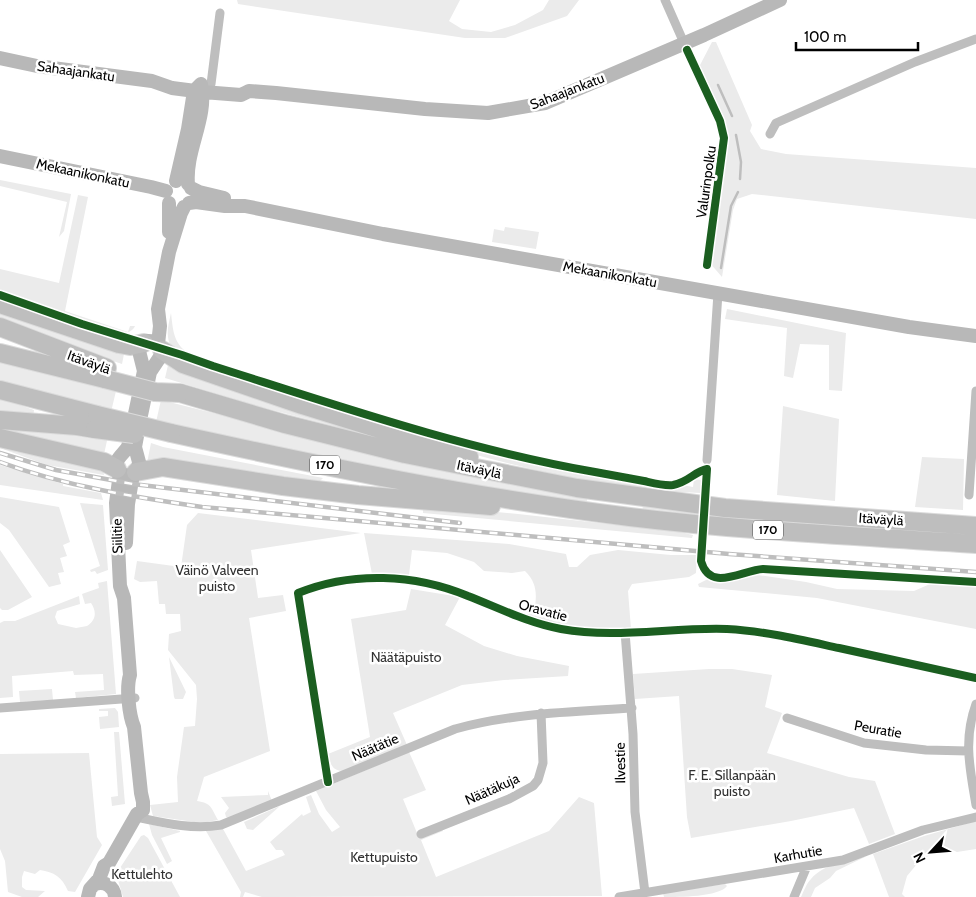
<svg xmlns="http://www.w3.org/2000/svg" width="976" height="897" font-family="Cabin,sans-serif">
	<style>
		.green { fill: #ebebeb }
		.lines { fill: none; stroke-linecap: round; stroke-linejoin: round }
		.stream { stroke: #bebebe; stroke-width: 2.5 }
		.highway-casing { stroke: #dbdbdb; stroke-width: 20 }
		.street { stroke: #bebebe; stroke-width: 9 }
		.secondary { stroke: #b8b8b8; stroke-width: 14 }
		.highway { stroke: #bebebe; stroke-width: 18 }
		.rail-casing { stroke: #bebebe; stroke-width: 4.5 }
		.rail { stroke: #fff; stroke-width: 2.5; stroke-dasharray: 8; stroke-linecap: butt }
		.highway-bridge-casing { stroke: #dbdbdb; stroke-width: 20; stroke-linecap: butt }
		.highway-bridge { stroke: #bebebe; stroke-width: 18 }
		.cycleway-casing { stroke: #fff; stroke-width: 11 }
		.cycleway { stroke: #1b5e20; stroke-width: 8 }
		.labels { text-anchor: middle; stroke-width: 5; stroke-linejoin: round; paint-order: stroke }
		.shield { fill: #fff; stroke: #4c4c4c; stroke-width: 1 }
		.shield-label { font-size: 12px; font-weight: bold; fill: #000 }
		.street-label { font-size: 14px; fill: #000; stroke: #fff }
		.park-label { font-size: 14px; fill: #323232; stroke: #fff }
	</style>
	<rect width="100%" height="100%" fill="#fff"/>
	<path class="green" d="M237 0H460L449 21 462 29 491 32 515 25 543 10 549 0H579L567 16 505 38H465L238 4Z
		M712 42H716L752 125 750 131 761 149 786 154 976 168V219L752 194 737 199 733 210 722 277 709 262 726 136 724 125 699 67Z
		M0 180 71 194 64 231 59 237 67 202 0 186Z
		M78 195 88 197 65 311 128 332 130 326H135C132 333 123 334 116 333L0 299V269L59 283Z
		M505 227 539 232 536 249 492 242 494 229 504 231Z
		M0 307 125 349 122 364 63 344 0 320Z
		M727 309 846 333 842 391 829 390V345L800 344 793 378 784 376 787 328 725 319Z
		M171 313C173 329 173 343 188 353 200 362 215 366 230 371 252 379 275 387 298 394 428 434 560 463 693 487L694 479 701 480V493C619 490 537 472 458 450L203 365 172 349C165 336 168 327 171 313Z
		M0 358 116 391 111 412 0 384Z
		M169 361 402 444 261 407 165 378Z
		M0 397 21 403 20 405 34 410 33 418 0 415Z
		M161 400 374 453 588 496 586 504 447 482 156 422Z
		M783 406 839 419 835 501 777 495Z
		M0 425 108 436 103 459 0 435Z
		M0 441 103 469 104 475 47 465 0 448Z
		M151 443 163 447 323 478 315 486 147 463Z
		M922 457 964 459 963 510 915 507Z
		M0 465 63 484V486L101 493 103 500 0 485Z
		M0 497 59 507 70 542 63 545 67 556 60 558 64 572 58 573 61 584 49 587 9 530 0 523Z
		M80 503 103 505 108 570 97 574 95 571 91 572 90 570 100 566Z
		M643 504 934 529 935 536 642 513Z
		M423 505 518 514 680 532 693 535 692 538 423 513Z
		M198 513 361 533 251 550 258 598 283 595 286 611 249 618 270 751 204 777 197 801C212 803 211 808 218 820L201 823 153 816 150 805 178 802 177 777 184 727 195 726 197 699 196 685 168 650 169 634 181 631 180 614H166L165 604H159L157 581 140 582 134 579 137 561 181 567 187 525Z
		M364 533 509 544 566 554 569 567H577L590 555 618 550 671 555H697L696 573 689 577 632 584 628 591 631 629H587L557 625 526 615 535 607C537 592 536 582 525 571L512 573 484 571 474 562 447 553 412 550 409 575 372 574Z
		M0 550 32 597 8 610H2L0 608Z
		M751 574 806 582 837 589 914 591 930 584 976 587V629L817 598 699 587 698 584 708 579C722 586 737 580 751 574Z
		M107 581 116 694 76 698 75 692 104 690 103 674 74 675 73 671 12 676 13 697 0 698V623L4 621H15L79 596 80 604 57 611 55 617 58 624 76 628 87 626C96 620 97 612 91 603L85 604 82 594 99 588 98 583Z
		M411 589 460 597 445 625 484 646 517 656 569 666 568 676 504 680 462 685 393 713 407 745 343 771C332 771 330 763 328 754L370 737 351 619 406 610Z
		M169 657 186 692 183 699H175L174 697Z
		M709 669H732L772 675 765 707 782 713 767 753 849 777 875 781 895 834 869 844 854 808 791 821 691 838 687 817 679 696 635 699 633 674Z
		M52 689 53 700 20 702 19 691Z
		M115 708 118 712 119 727 100 729 99 717 108 716V711H99V709Z
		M114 732H119L125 804 112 806 111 797 118 796Z
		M409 752 426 790 403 799 417 833 440 824 443 831 421 840 436 877 549 831 579 797 594 803 602 896 262 897 245 892 243 897H240L241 892 206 831 222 827 246 871 285 855 282 850H276L270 842 302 814 303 816 311 812 306 797 311 795 319 814 332 832 340 827 326 810 316 791Z
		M89 753 97 837 102 845 75 892 68 891C62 877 54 872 40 870L35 874 24 871 22 877V887L26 890 45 891 38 897H22L8 892 5 861 0 849V754Z
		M268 791 272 801 228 818 226 817 225 813 229 808 221 797 268 795Z
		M280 806 253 830 247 829 244 822Z
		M976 821V849L957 852 935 851 917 864 907 876 902 894 905 897H889L873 854 924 836Z
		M149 824 180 831V832L161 838 172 861 167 864 152 835Z
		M144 835 148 838 180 897H123L118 880V871L141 836Z
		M867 856 836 871 830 878 815 888 811 897H801C804 891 806 884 811 879 823 864 849 861 867 856Z
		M725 884 727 886C719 897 679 897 664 897L663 893Z"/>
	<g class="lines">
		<path class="stream" d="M718 85 732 116
			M736 135 741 162 740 179
			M721 268 731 206 738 192"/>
		<defs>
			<path id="highway" d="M0 304 119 344 130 346 144 343
				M0 327 107 368
				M162 350 183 364 302 405 469 457
				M0 353 105 379
				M0 390 97 415
				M180 393 285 424 405 454 577 488 725 508 976 526
				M0 420 77 426 95 429
				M171 433C321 466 477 498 630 517 745 531 860 536 976 544
				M0 438 104 462 117 469
				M136 472 163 467 283 486 358 495 491 506"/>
		</defs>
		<use href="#highway" class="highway-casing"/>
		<path class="street" d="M665 0 684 43
			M211 84 220 13
			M770 134 776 123 915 62 976 39
			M707 460 718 293
			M969 495 976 391
			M625 632 633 734 635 812 645 893
			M976 704C963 740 970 769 976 805
			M0 708 135 698
			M787 718 864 743 926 750 968 751
			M328 782 298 593C352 571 415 574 468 596 499 608 528 623 561 629 615 639 672 627 727 629 765 631 802 640 839 648 885 658 930 668 976 678
			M136 817C164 823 192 830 221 825L455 729C513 713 572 712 632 708
			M421 834 509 799 533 786 538 780 543 763 541 713
			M619 897 843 860 923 830 976 817
			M794 897 807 866"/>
		<path class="secondary" d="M0 58 37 66 152 81 172 88 203 92 241 95 249 91 276 93 425 109 488 113 545 103 704 35 780 0
			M0 156 151 187 166 191
			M176 181 188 129 194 91 201 84
			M188 184C185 150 208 118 201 84
			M191 188 199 192 224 198
			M189 203 196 202 225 206H245L383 234 909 327 976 336
			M169 232V203
			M148 341C157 341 162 346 162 354L150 372 140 420 135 447 139 462 138 468 136 472 130 476 124 475 118 471C113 459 122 456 128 447L144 371 139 351 142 345Z
			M158 344 160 326 158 309 169 252 181 213 184 207
			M126 543 128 504 133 474
			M95 884C105 881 114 886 115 897
			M88 897 90 889 99 879 104 866 109 863 137 814 143 810V802L141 793 134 727C129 715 126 688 130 675L124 598 120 586 116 503 120 473"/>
		<use href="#highway" class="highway"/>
		<defs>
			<path id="rail" d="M0 453 56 470 133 484 460 523
				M0 462C65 486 134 497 202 507L729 554 976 572"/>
		</defs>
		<use href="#rail" class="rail-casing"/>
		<use href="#rail" class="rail"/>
		<defs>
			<path id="highway-bridge" d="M105 379 155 392 180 393
				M97 415 171 433
				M95 429 134 434"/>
		</defs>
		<use href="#highway-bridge" class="highway-bridge-casing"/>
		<use href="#highway-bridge" class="highway-bridge"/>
		<defs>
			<path id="cycleway" d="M687 50 720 121 724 138 707 265
				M0 295 82 324 182 355 213 366C339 406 464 449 595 472 611 475 627 478 644 481 653 483 664 486 673 485 689 482 695 471 707 469L701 561C710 593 742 570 763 569L976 582
				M328 782 298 593C352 571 415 574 468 596 499 608 528 623 561 629 615 639 672 627 727 629 765 631 802 640 839 648 885 658 930 668 976 678"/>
		</defs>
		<use href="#cycleway" class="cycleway-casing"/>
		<use href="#cycleway" class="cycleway"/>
	</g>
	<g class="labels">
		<g class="shield">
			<rect x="310" y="455.5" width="30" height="19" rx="4"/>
			<rect x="753" y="520.5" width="30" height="19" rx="4"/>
		</g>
		<g class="shield-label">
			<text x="325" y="469">170</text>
			<text x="768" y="534">170</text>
		</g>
		<g class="street-label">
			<text transform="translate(76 71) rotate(8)" y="5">Sahaajankatu</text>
			<text transform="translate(567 91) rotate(-21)" y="5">Sahaajankatu</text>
			<text transform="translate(83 173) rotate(12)" y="5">Mekaanikonkatu</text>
			<text transform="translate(706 182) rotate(-82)" y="5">Valurinpolku</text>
			<text transform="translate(610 274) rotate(10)" y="5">Mekaanikonkatu</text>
			<text transform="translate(89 362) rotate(20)" y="5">Itäväylä</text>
			<text transform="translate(479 469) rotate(12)" y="5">Itäväylä</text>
			<text transform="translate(881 519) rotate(4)" y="5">Itäväylä</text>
			<text transform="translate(117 536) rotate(-92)" y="5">Siilitie</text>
			<text transform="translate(543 610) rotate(15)" y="5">Oravatie</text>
			<text transform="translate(878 729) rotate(10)" y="5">Peuratie</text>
			<text transform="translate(375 747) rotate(-23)" y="5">Näätätie</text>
			<text transform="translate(620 763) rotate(-91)" y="5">Ilvestie</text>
			<text transform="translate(492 789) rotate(-24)" y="5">Näätäkuja</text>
			<text transform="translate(798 854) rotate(-10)" y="5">Karhutie</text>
		</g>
		<g class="park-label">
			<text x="217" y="575">Väinö Valveen<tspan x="217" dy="16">puisto</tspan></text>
			<text x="406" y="662">Näätäpuisto</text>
			<text x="732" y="780">F. E. Sillanpään<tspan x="732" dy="16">puisto</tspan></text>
			<text x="384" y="862">Kettupuisto</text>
			<text x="142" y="879">Kettulehto</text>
		</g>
	</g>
	<g transform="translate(931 852) rotate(244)" stroke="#ffffff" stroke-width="4" paint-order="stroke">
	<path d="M0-4L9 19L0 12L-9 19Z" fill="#000000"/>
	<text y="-8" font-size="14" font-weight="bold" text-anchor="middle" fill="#000000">N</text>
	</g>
	<path d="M796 42v8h122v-8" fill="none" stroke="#000000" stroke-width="2.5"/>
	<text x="804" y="42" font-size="15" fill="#000000" stroke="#ffffff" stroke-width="4" paint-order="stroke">100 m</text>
</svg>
